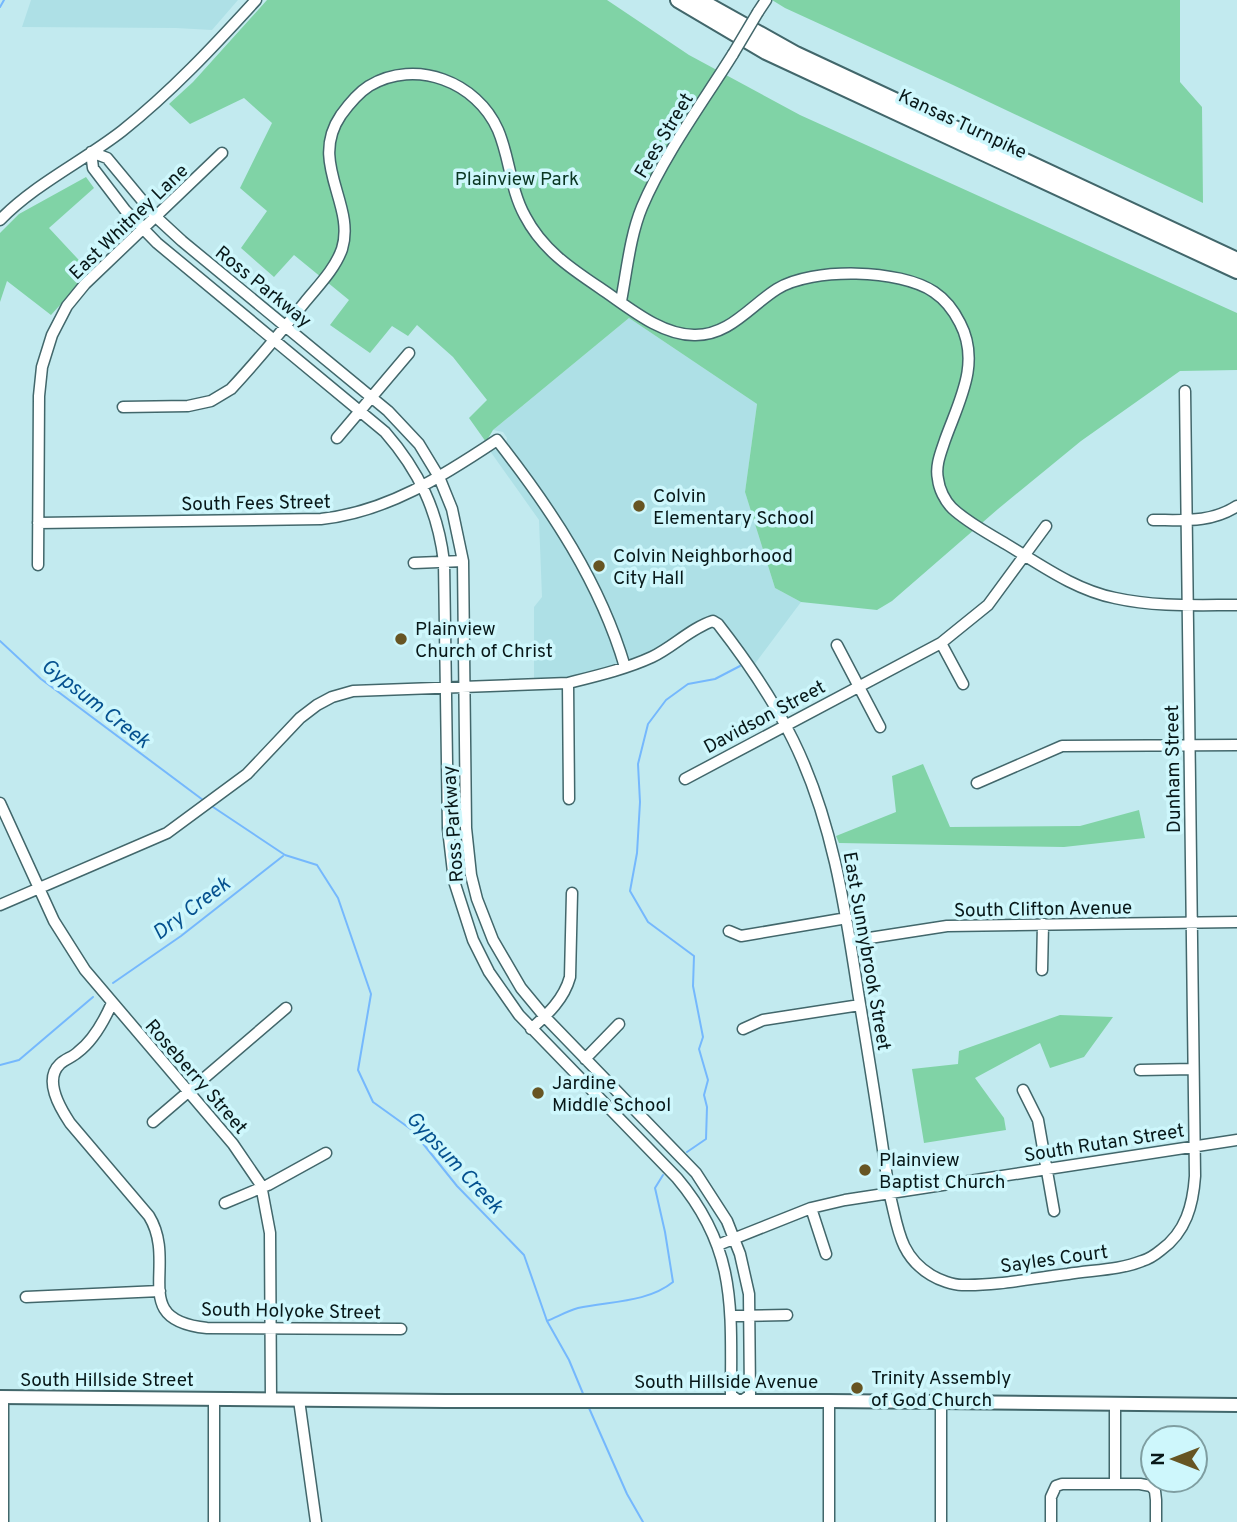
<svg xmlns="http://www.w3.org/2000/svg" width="1237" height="1522" font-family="Overpass,sans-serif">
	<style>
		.built { fill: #aee0e6 }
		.green { fill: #80d3a6 }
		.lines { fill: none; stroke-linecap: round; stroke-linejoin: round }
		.stream { stroke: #75b8fd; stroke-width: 2 }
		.minor-casing { stroke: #42676b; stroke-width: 13 }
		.major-casing { stroke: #42676b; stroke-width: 16 }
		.highway-casing { stroke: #42676b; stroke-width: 18 }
		.minor { stroke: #fff; stroke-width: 10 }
		.major { stroke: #fff; stroke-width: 12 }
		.highway { stroke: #fff; stroke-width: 14 }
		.minor-bridge-casing { stroke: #42676b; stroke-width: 13; stroke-linecap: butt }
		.minor-bridge { stroke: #fff; stroke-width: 10 }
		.poi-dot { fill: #675523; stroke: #cef7fc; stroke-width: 2.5 }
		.labels { text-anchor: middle; stroke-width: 7; stroke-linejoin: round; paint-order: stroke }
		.street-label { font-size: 19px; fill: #081819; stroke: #cef7fc }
		.park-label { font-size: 19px; fill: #0a3622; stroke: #cef7fc }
		.poi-label { font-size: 19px; fill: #081819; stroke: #cef7fc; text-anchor: start }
		.water-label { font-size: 21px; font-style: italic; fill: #05518f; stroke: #cef7fc }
	</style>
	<rect width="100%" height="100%" fill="#c2eaef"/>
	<path class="built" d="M31 0H238L212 30 176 28 22 27Z
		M629 318 757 404 745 492 775 588 801 602 754 665 718 618 713 616 705 617 665 645 631 660 578 676 534 680V607L542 597 539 520 490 451 501 449 506 444 507 438 503 432 493 430Z"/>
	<path class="green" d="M267 0H607L689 55 800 115 1237 313V370L1180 371 1081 441 998 509 892 601 877 610 801 602 775 588 745 492 757 404 629 318 493 430 486 442 469 418 487 400 453 357 417 325 408 336 392 326 370 353 330 325 349 300 294 255 274 277 241 248 267 211 240 188 272 123 244 98 190 124 169 104 193 82Z
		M772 0H1180V82L1202 107 1203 203 953 85 785 8Z
		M86 177 94 188 49 228 90 272 51 315 7 281 0 302V233L19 214Z
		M923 764 950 827 1080 826 1139 810 1145 838 1064 847 839 843 836 836 896 812 892 776Z
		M1060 1015 1113 1017 1084 1057 1050 1068 1040 1043 975 1078 1004 1118 1006 1130 924 1143 912 1069 958 1064 959 1051Z"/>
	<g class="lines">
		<path class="stream" d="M0 7 4 0
			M0 641 41 679 203 800
			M210 805 285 855 317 865 338 898 371 994 358 1070 373 1102 412 1130 457 1186 524 1255 547 1321 569 1360 584 1396
			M113 983 181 936 283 856
			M0 1065 19 1060 93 997
			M687 1152 706 1139 707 1107 704 1095 708 1080 699 1049 703 1037 693 986 694 956 648 922 630 891 637 853 640 802 638 764 648 724 666 700 688 684 715 679 740 666
			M547 1321C557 1317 567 1311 578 1308 609 1301 647 1303 673 1282L665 1232 655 1188 663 1175
			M589 1408 627 1494 643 1522"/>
		<defs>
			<path id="minor" d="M758 12 766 0
				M91 152 107 158 156 217 182 241 388 411 419 444 439 477 452 509 463 561 466 828 471 875 477 899 493 940 521 988 545 1017 696 1173 727 1221 740 1254 749 1294 750 1395 740 1402 731 1395C731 1308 737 1249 677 1178L519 1015 489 972 473 940 454 881 448 829 444 562C438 511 419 471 385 432L157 243 125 210 93 168Z
				M0 220C35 184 82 162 122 131 171 92 214 46 256 0
				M621 301C627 270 630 236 642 207 664 155 703 102 733 54
				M123 407 188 406 211 401 231 389C257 361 281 332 305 302 318 286 335 269 342 249 356 204 308 163 341 115 349 104 358 93 369 86 416 58 477 82 498 130 510 158 510 189 525 216 542 249 570 268 600 288 627 306 660 335 694 335 729 336 750 306 777 289 813 267 900 269 934 292 946 300 954 311 960 323 981 363 959 401 945 440 941 452 935 466 938 479 939 489 945 501 952 508 968 523 988 533 1006 544 1041 565 1075 590 1115 598 1155 607 1196 605 1237 605
				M337 438 409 353
				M1153 520C1183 520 1211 523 1237 506
				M38 523 321 519C387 512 443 476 497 440 551 509 600 582 625 667
				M414 563 463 561
				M38 565 39 396 42 367 52 335 67 306 85 284 222 153
				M941 643 963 684
				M837 645 880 727
				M568 683 569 799
				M685 779 941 643 988 605 1046 526
				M977 783 1062 746 1237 745
				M0 803 54 921 85 970 233 1144 261 1185 270 1233 271 1399
				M0 905 167 833 247 774 300 718 317 705 332 697 353 691 568 683C596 676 626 669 652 657 673 647 691 628 713 621L718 624C746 660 773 699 793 740 832 819 845 906 858 992 869 1059 880 1125 889 1192 898 1225 898 1255 931 1275 939 1280 953 1285 962 1285 997 1286 1033 1278 1068 1274 1092 1270 1120 1270 1142 1261 1149 1259 1155 1255 1161 1250 1186 1232 1193 1205 1195 1176L1185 391
				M729 931 741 936 747 935 847 918
				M850 941 947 926 1237 922
				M1042 970 1043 924
				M112 1003C104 1021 94 1040 78 1052 73 1057 65 1059 60 1064 43 1080 60 1108 70 1123L149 1216C179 1265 127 1320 207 1328L401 1329
				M531 1029C548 1014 564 999 570 977L572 893
				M743 1029 763 1020 860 1005
				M585 1059 619 1024
				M1140 1070 1193 1069
				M1023 1090 1038 1120 1054 1211
				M153 1122 286 1008
				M225 1203 268 1185 326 1153
				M811 1208 826 1254
				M718 1245 811 1208 845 1200 1237 1140
				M26 1297 160 1291
				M732 1316 787 1315
				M299 1400 316 1522
				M1115 1484V1404
				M3 1522V1397
				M214 1522V1399
				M829 1522V1401
				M941 1522V1402
				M1051 1522V1497L1056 1486 1062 1484H1140L1151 1486 1155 1491 1156 1500V1522"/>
			<path id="major" d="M0 1397 445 1401H829L1237 1405"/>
			<path id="highway" d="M678 0 766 52 1237 271
				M699 0 796 54 1237 260"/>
		</defs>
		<use href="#minor" class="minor-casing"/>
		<use href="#major" class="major-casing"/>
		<use href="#highway" class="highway-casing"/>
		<use href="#minor" class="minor"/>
		<use href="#major" class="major"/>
		<use href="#highway" class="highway"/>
		<defs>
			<path id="minor-bridge" d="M733 54 758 12"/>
		</defs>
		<use href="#minor-bridge" class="minor-bridge-casing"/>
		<use href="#minor-bridge" class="minor-bridge"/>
	</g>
	<g class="poi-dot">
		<circle cx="639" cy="506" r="7"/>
		<circle cx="599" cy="566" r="7"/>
		<circle cx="401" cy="639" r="7"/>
		<circle cx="538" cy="1093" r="7"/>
		<circle cx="865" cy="1170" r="7"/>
		<circle cx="857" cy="1388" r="7"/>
	</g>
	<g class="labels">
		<g class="street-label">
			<text transform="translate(963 123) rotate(25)" y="7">Kansas Turnpike</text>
			<text transform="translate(663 135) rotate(-59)" y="7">Fees Street</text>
			<text transform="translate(128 221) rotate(-44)" y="7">East Whitney Lane</text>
			<text transform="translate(264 286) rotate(39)" y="7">Ross Parkway</text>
			<text transform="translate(256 502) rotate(-1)" y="7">South Fees Street</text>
			<text transform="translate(764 716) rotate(-28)" y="7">Davidson Street</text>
			<text transform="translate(1172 769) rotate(-91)" y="7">Dunham Street</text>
			<text transform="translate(452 824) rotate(-94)" y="7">Ross Parkway</text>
			<text transform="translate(1043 908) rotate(-1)" y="7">South Clifton Avenue</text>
			<text transform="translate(868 951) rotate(80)" y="7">East Sunnybrook Street</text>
			<text transform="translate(197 1076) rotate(49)" y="7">Roseberry Street</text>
			<text transform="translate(1104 1142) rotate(-9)" y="7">South Rutan Street</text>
			<text transform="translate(1054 1258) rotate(-8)" y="7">Sayles Court</text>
			<text transform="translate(291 1310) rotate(1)" y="7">South Holyoke Street</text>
			<text x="107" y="1386">South Hillside Street</text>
			<text x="726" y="1388">South Hillside Avenue</text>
		</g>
		<g class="park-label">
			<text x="517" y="185">Plainview Park</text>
		</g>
		<g class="poi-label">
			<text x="653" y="502">Colvin<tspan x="653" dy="22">Elementary School</tspan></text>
			<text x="613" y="562">Colvin Neighborhood<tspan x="613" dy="22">City Hall</tspan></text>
			<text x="415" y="635">Plainview<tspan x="415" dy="22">Church of Christ</tspan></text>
			<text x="552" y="1089">Jardine<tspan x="552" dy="22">Middle School</tspan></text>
			<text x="879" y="1166">Plainview<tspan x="879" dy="22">Baptist Church</tspan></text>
			<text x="871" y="1384">Trinity Assembly<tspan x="871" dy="22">of God Church</tspan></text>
		</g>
		<g class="water-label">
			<text transform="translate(96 703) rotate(38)" y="7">Gypsum Creek</text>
			<text transform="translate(191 908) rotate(-37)" y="7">Dry Creek</text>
			<text transform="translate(455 1162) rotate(47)" y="7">Gypsum Creek</text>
		</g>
	</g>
	<g transform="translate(1174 1459) rotate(270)"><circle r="33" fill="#cef7fc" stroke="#7f9ea1" stroke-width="2"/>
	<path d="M0-5L12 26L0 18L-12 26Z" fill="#675523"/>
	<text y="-10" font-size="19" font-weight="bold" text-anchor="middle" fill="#081819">N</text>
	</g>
</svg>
